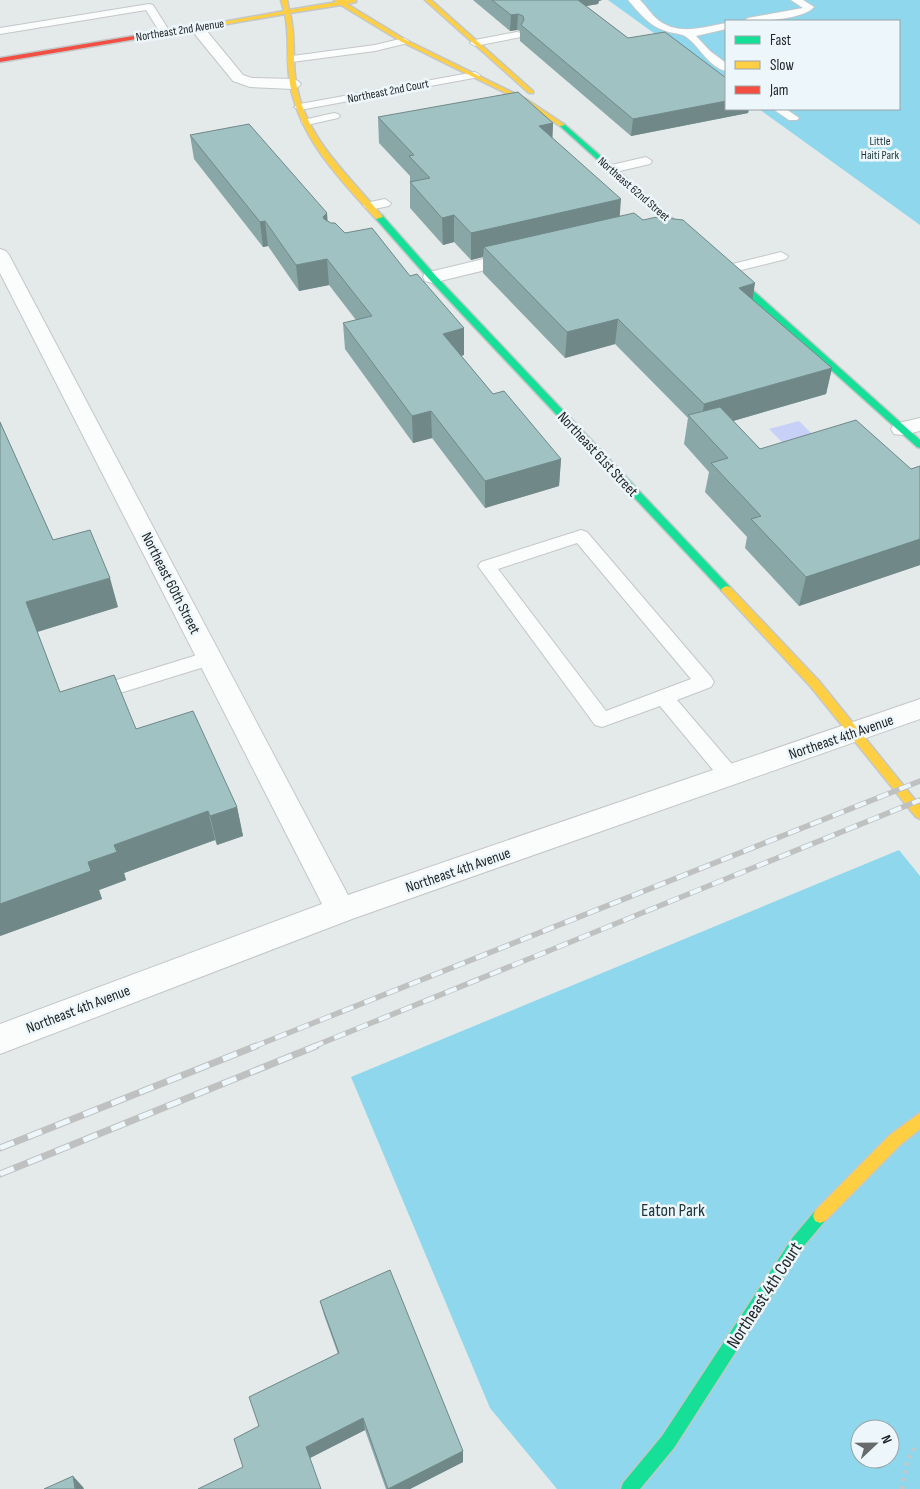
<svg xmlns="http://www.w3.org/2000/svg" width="920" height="1489" font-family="'Sofia Sans Condensed',sans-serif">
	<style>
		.green { fill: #8ed7ec; fill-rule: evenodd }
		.water { fill: #c7d0f6 }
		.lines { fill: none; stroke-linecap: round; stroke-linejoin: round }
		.lane-casing { stroke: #c3c7c8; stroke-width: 2 }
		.street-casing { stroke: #c3c7c8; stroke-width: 2 }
		.fast-casing { stroke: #c3c7c8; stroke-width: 3 }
		.slow-casing { stroke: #c3c7c8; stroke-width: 3 }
		.jam-casing { stroke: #c3c7c8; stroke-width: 3 }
		.path { stroke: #c5c8c8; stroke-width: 4.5; stroke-dasharray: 3 5; stroke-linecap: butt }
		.lane { fill: #fbfcfc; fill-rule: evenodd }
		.street { fill: #fbfcfc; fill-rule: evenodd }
		.fast { fill: #16e098; fill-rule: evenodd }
		.slow { fill: #ffcf43; fill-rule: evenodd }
		.jam { fill: #f24e42; fill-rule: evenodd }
		.rail-far1-casing { stroke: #bfc0c0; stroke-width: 5.5 }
		.rail-casing { stroke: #bfc0c0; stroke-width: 7 }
		.rail-far1 { stroke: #edf7fb; stroke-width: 4; stroke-dasharray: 12; stroke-linecap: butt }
		.rail { stroke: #edf7fb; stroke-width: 5; stroke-dasharray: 15; stroke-linecap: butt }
		.wall { fill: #8aa7a7 }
		.shaded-wall { fill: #708888 }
		.building { fill: #a0c2c2; stroke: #708888 }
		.labels { text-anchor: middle; stroke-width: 5; stroke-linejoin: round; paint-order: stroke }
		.far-street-label { font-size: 12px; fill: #222627; stroke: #edf7fb }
		.far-park-label { font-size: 12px; fill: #1d343b; stroke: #edf7fb }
		.street-label { font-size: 15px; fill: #222627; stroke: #edf7fb }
		.near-park-label { font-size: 18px; fill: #1d343b; stroke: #edf7fb }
		.near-street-label { font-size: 18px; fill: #222627; stroke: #edf7fb }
	</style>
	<rect width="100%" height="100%" fill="#e4e9ea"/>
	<path class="green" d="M608 0H920V225L759 109H899V21H726V85Z
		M899 850 920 876V1489H557L490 1408 351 1077ZM860 1429H890V1459H860Z"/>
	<path class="water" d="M799 421 812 434 782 442 769 429Z"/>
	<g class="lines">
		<defs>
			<path id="lane" d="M628 0H640C646 6 651 14 658 20 679 36 703 27 726 23V29L696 36 710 51 726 63V71C708 67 698 44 685 36 679 33 669 33 663 30 648 25 638 11 628 0Z
				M791 0H803L814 7C805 19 758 22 743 21L748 18 803 8Z
				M149 4 153 5 170 32 169 34H161L146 10 0 34V28Z
				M517 32 521 33 522 35 521 37 475 46 470 43 475 40Z
				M404 38 409 41 408 43 375 51 292 62 287 59 292 56 375 45Z
				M475 72 480 75 479 77 300 110 294 107 300 104Z
				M773 109H786L799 118 797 120H789Z
				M334 113 338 114 340 116 338 118 307 125 301 122 303 120Z
				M646 157 652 161 650 164 611 173 605 169 607 166Z
				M385 199 391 203 389 206 369 210 363 206 365 203Z
				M781 252 788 256 786 259 725 274 718 270 720 267Z
				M581 530 587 532 711 677 714 682 711 687 677 700 737 770 740 776 737 782 730 784 723 782 660 706 602 727 595 725 478 566 481 562ZM577 543 691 679 606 711 498 569Z
				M210 651 217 653 219 658 217 663 120 693 113 691 110 686 113 681Z"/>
			<path id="street" d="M196 23 201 24 243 75 252 78 293 79 298 81 301 84 298 87 293 89 250 87 233 81 189 27 191 24Z
				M0 249 6 251 9 255 348 895 920 699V719L352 919 0 1054V1024L322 904 0 273Z
				M521 250 527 252 530 256 527 260 432 283 425 281 423 277 425 273Z
				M920 418V431L902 435 894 434 891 429 894 424Z"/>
			<path id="fast" d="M560 124H564L699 242V246H693L560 126Z
				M376 215H382L435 275 730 587 731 589 730 591H722L429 279 376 219Z
				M723 269H729L920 440V448L917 447 723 273Z
				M820 1209 825 1211 827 1216 825 1221 803 1247 674 1448 640 1489H621L623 1483 662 1436 793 1237 815 1211Z"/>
			<path id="slow" d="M281 0H287L289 10 337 2 334 0H356V2L347 4 406 40 526 99 565 125 560 126 522 101 402 42 341 5 290 13C296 36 292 60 296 83 306 140 348 174 383 217L376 219C340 179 300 139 290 84 286 61 290 37 285 14L176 33 173 31 284 11Z
				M425 0H431L533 91V93H529Z
				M726 586 730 587 819 681 920 806V819L916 817 811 687 722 591 721 589Z
				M920 1113V1129L900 1145 825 1221 820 1223 815 1221 813 1216 815 1211 890 1135Z"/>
			<path id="jam" d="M176 29 178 32 0 62V58Z"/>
		</defs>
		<use href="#lane" class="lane-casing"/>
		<use href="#street" class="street-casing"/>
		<use href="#fast" class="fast-casing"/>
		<use href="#slow" class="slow-casing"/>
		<use href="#jam" class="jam-casing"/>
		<path class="path" d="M902 1489 907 1463 916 1443"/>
		<use href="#lane" class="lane"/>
		<use href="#street" class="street"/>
		<use href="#fast" class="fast"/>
		<use href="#slow" class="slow"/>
		<use href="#jam" class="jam"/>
		<defs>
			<path id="rail-far1" d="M253 1047 920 781
				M312 1047 920 800"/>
			<path id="rail" d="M0 1148 256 1046
				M0 1174 316 1046"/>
		</defs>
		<use href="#rail-far1" class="rail-far1-casing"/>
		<use href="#rail" class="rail-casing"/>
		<use href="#rail-far1" class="rail-far1"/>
		<use href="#rail" class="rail"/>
	</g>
	<path class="wall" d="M473 0H602L599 1 598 4 586 6 628 38 726 109H749L748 113 631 136 520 41V31L517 30 510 31Z
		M378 117 553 123 552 138 620 216 643 220 752 299 832 368 826 394 733 421 760 449 911 469 920 466V565L799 606 745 548 747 537 705 492 709 472 684 444 688 418 615 344 565 358 483 273V257L471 260 454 242 443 245 410 208V176L379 143Z
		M190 135 327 213V221L410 276 464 328V355L461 356 493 394 561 459 559 486 485 508 432 438 413 443 345 349 343 323 356 320 329 285 299 291 268 246 263 247 194 159Z
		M0 422 53 540 118 607 37 632 60 692 136 729 237 807 243 836 217 845 215 840 124 873 126 880 99 890 102 899 0 936Z
		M320 1301 463 1451V1462L410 1489H386L365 1430 310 1458 243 1467 259 1426 338 1354 324 1315Z"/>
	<path class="shaded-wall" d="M569 0H602L599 1 598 4 569 9Z
		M518 14 517 30 510 31 511 15Z
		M726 101V109H749L748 113 631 136 633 119Z
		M553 123 552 149 539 126Z
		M621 199 619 226 484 247 483 257 471 260V233Z
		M327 213 329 238 323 217Z
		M454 215V242L443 245 442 218Z
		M265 221 268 246 263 247 260 222Z
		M327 259 329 285 299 291 296 265Z
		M755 283 751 309 739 288Z
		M618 319 615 344 565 358 567 332Z
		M464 328V355L443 360V334Z
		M832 368 826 394 702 430 700 428 704 404Z
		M431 411 432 438 413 443 412 416Z
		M561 459 559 486 485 508V481Z
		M920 539V565L799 606 806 577Z
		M110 578 118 607 37 632 26 602Z
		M237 807 243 836 217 845 210 816Z
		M208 811 215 840 124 873 126 880 99 890 102 899 0 936V904L88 862 114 845Z
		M363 1418 365 1430 310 1458 306 1447Z
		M463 1451V1462L410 1489H388Z
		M73 1476 83 1487 84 1489H75Z"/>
	<path class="building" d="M492 0H578L628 38 665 32 726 78V101L633 119 521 25 524 20 523 16 518 14 511 15Z
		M518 92 553 123 539 126 621 199 471 233 454 215 442 218 410 182 430 178 409 156 414 155 378 117Z
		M249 124 327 213 323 217 324 219 331 223H335L345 233 372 228 410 276 417 274 464 328 443 334 493 394 504 391 561 459 485 481 431 411 412 416 343 323 372 316 327 259 296 265 265 221 260 222 190 135Z
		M634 213 643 220 657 217 683 220 755 283 739 288 832 368 704 404 618 319 567 332 484 247Z
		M720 407 760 449 856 420 911 469 920 466V539L806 577 751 519 761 516 711 463 728 458 688 415Z
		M0 422 53 540 90 530 110 578 26 602 60 692 114 675 136 729 193 711 237 807 210 816 208 811 114 845 117 852 88 862 91 871 0 904Z
		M390 1270 463 1451 388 1489 363 1418 306 1447 321 1489H198L243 1467 234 1439 259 1426 249 1397 339 1353 320 1301Z
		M73 1476 75 1489H44Z"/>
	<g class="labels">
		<g class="far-street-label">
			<text transform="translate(180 30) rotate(-9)" y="4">Northeast 2nd Avenue</text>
			<text transform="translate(388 91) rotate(-11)" y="4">Northeast 2nd Court</text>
			<text transform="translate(634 189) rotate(41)" y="4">Northeast 62nd Street</text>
		</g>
		<g class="far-park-label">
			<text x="880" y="145">Little<tspan x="880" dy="14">Haiti Park</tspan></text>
		</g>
		<g class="street-label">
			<text transform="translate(598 454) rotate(47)" y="5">Northeast 61st Street</text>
			<text transform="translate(171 583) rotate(63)" y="5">Northeast 60th Street</text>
			<text transform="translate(841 737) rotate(-19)" y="5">Northeast 4th Avenue</text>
			<text transform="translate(458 870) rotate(-19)" y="5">Northeast 4th Avenue</text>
			<text transform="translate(78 1009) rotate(-21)" y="5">Northeast 4th Avenue</text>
		</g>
		<g class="near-park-label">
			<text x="673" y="1216">Eaton Park</text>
		</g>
		<g class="near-street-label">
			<text transform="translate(764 1295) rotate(-57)" y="6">Northeast 4th Court</text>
		</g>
	</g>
	<rect x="725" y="20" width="175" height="90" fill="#edf7fb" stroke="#9ca3a6"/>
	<rect x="735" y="36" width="25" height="8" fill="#16e098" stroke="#9ca3a6"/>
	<text x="770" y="45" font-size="15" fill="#222627">Fast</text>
	<rect x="735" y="61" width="25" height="8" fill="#ffcf43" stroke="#9ca3a6"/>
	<text x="770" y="70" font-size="15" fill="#222627">Slow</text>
	<rect x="735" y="86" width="25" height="8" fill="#f24e42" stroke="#9ca3a6"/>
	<text x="770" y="95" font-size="15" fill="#222627">Jam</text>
	<g transform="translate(875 1444) rotate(68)"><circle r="24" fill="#edf7fb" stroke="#9ca3a6"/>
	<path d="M0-4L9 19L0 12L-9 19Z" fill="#666a6b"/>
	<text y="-8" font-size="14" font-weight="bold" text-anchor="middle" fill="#222627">N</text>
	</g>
</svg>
